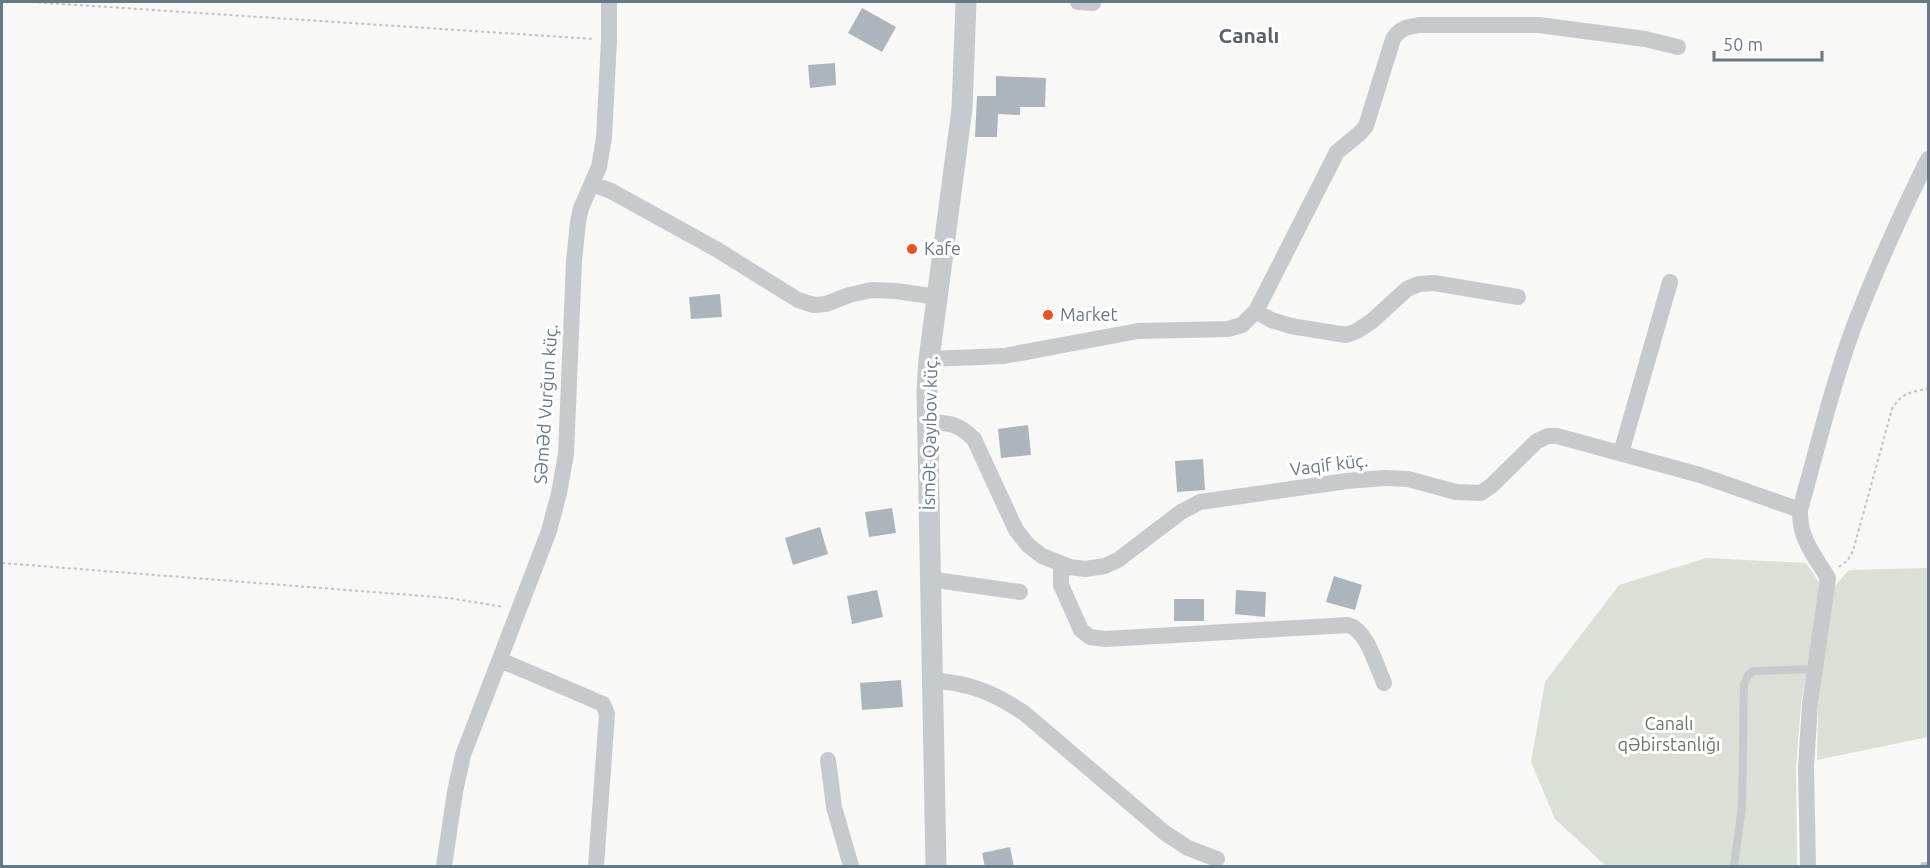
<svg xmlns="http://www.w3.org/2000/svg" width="1930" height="868" font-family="Ubuntu,sans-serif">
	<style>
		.green { fill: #dae0d6 }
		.building { fill: #acb5bb }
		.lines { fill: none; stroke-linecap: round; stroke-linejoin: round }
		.path { stroke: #bfc2c4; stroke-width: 2; stroke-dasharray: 3 3; stroke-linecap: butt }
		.service { stroke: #c6cacd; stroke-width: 8 }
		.minor { stroke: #c6cacd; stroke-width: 16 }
		.tertiary { stroke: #c6cacd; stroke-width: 21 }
		.poi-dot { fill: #e85026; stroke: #fff; stroke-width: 2 }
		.labels { text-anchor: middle; stroke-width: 6; stroke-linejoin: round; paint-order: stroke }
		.poi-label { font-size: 18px; fill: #667987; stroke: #fff; text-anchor: start }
		.street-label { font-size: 18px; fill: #667987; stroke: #fff }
		.park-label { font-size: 18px; fill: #667962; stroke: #fff }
		.quarter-label { font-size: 21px; font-weight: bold; fill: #55626c; stroke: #fff }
	</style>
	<rect width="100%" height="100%" fill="#f8f8f6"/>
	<path class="green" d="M1706 558 1806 563 1821 585 1801 704 1796 769 1797 866H1606L1555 819 1531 762 1545 682 1619 585Z
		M1928 568V737L1817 760 1818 707 1833 588 1849 570Z"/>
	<path class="building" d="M862 8 896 27 882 52 848 33Z
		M835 63 836 85 810 88 808 65Z
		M996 76 1046 78 1045 107H1020V115L998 114 997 137H975L977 96H996Z
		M720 294 722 317 691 319 689 297Z
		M1028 425 1031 455 1001 458 998 429Z
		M1203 459 1205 490 1177 492 1175 461Z
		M892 508 896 533 869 537 865 512Z
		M820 527 828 554 793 565 785 538Z
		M1334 576 1362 585 1355 610 1326 602Z
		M877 590 883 617 852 624 847 596Z
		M1236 590 1266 592 1265 617 1235 614Z
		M1174 599H1204V621H1174Z
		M901 680 903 707 862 710 860 683Z
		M1010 847 1014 867H985L982 853Z"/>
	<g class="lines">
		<path class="path" d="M32 2 594 39
			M2 563 449 598 504 607
			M1839 567 1848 560 1853 551 1892 409C1902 393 1910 392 1928 389"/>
		<path class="service" d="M1734 866 1742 806 1744 684 1748 675 1753 671 1815 669
			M1924 866H1928"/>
		<path class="minor" d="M1078 2 1093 3
			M593 184 611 191 716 249 798 300 814 305 826 304 849 295 872 290 896 291 937 297
			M1256 311 1271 320 1291 326 1346 335 1357 331 1372 321 1407 289 1419 284 1434 283 1518 297
			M929 359 1004 356 1138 331 1228 329 1242 325 1256 311 1337 152 1360 133 1366 126 1393 39C1400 28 1407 27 1419 25H1539L1645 39 1678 47
			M927 422C949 423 958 423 974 439L1016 530 1028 545 1042 556 1070 567 1085 569 1105 566 1118 560 1181 512 1200 502 1347 481 1384 478 1408 479 1456 492 1481 493 1491 486 1537 441 1548 436H1557L1700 475 1800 510
			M1621 453 1670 282
			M1061 564V585L1081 630 1090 637 1105 639 1348 625C1367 630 1376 665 1384 683
			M929 579 1020 592
			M500 660 603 704 607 714 596 866
			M931 680C969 683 993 692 1024 713L1165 833 1188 848 1217 859
			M828 760 834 807 851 866
			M444 866 455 792 463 755 549 531 559 493 566 454 574 261 578 222 581 208 599 167 604 138 609 40V2
			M1808 866 1806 767 1810 704 1828 578C1814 555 1799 538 1800 510 1817 449 1832 386 1854 326 1876 269 1901 214 1928 159"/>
		<path class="tertiary" d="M936 866 927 392 929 359 962 109 966 2"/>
	</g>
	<g class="poi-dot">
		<circle cx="912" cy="249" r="6"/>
		<circle cx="1048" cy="315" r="6"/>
	</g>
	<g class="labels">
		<g class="poi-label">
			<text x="924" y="255">Kafe</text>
			<text x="1060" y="321">Market</text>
		</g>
		<g class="street-label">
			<text transform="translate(546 404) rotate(-86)" y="6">Səməd Vurğun küç.</text>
			<text transform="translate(930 433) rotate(-89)" y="6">İsmət Qayıbov küç.</text>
			<text transform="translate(1329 465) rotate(-7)" y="6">Vaqif küç.</text>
		</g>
		<g class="park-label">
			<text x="1669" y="730">Canalı<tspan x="1669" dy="21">qəbirstanlığı</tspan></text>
		</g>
		<g class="quarter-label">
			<text x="1249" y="43">Canalı</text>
		</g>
	</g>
	<rect width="1930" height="868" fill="none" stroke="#667987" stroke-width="6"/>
	<path d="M1714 51v9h108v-9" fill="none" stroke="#667987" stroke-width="3"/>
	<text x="1723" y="51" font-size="18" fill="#667987" stroke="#ffffff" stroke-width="4.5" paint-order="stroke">50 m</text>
</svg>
